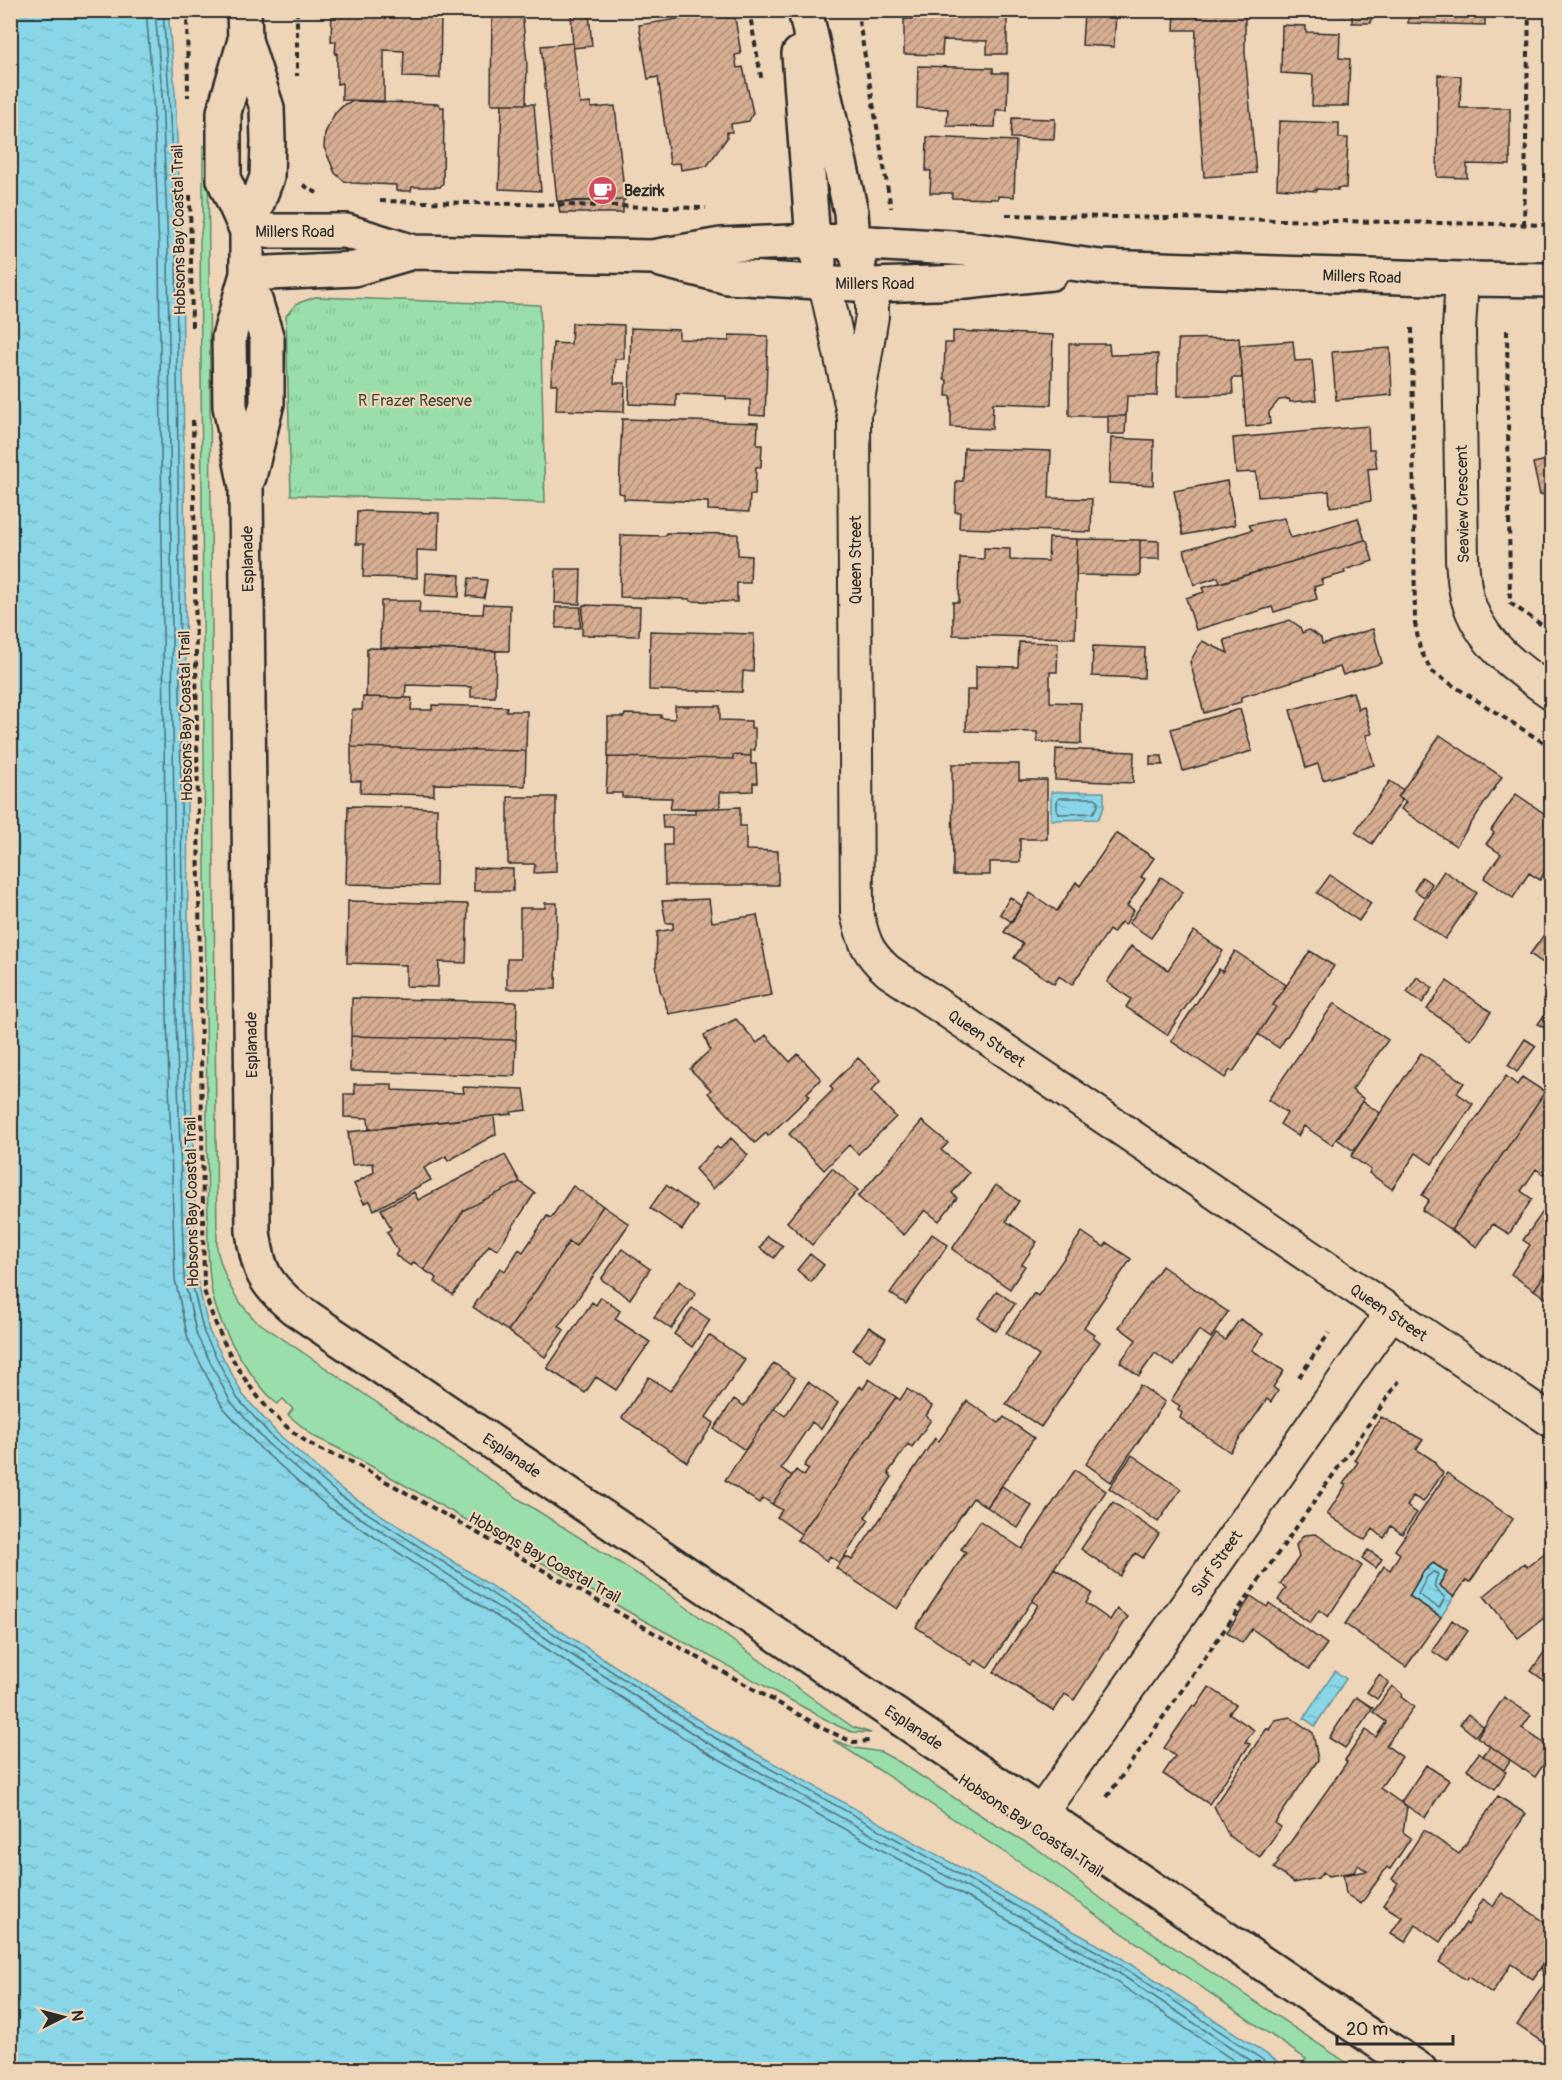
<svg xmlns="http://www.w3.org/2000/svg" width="1562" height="2080" font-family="Pangolin,sans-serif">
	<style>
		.grass { fill: #9adfab; stroke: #62856b; stroke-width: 1.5 }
		.park { fill: url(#park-tufts); stroke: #62856b; stroke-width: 1.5 }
		.water { fill: url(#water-ripples); stroke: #63929c; stroke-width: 1.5 }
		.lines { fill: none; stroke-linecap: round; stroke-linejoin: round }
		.shore { stroke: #506f76; stroke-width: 1.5 }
		.building { fill: url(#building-hatch); stroke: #2b2b2b; stroke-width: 1.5 }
		.street-casing { stroke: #2b2b2b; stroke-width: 36 }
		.secondary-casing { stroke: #2b2b2b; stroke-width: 38 }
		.path { stroke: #2b2b2b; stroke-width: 4; stroke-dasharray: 6 4.5; stroke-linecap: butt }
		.street { stroke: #efd5b7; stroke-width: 32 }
		.secondary { stroke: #efd5b7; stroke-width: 33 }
		.labels { text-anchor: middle; stroke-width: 4.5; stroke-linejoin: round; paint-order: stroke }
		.poi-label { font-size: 16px; font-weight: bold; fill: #2b2b2b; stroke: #efd5b7; text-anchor: start }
		.street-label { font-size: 16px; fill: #2b2b2b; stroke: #efd5b7 }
		.park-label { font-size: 16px; fill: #3c463e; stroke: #efd5b7 }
	</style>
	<defs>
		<pattern id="park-tufts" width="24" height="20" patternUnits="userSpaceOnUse" patternTransform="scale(1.5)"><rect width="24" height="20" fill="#9adfab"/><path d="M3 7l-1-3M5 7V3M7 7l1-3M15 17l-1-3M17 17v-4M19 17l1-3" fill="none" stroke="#85c093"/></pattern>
		<pattern id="water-ripples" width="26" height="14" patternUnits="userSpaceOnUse" patternTransform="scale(1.5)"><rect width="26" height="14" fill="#88d6e7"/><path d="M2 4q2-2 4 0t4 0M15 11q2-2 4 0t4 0" fill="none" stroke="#76b8c6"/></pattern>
		<pattern id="building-hatch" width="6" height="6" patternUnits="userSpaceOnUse" patternTransform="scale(1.5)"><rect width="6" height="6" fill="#d7ae91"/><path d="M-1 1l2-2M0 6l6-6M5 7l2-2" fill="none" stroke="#af8e77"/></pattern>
	</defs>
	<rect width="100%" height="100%" fill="#efd5b7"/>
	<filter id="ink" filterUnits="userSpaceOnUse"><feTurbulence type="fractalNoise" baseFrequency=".0167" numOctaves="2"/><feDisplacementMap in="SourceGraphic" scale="12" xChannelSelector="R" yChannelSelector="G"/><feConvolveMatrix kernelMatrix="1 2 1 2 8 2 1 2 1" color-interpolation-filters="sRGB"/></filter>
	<g filter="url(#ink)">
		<path class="grass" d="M203 145 208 149 217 1250C226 1282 232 1295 255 1320L525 1503 661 1589 837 1716 853 1727 871 1733 852 1732 838 1726 636 1616 348 1453 315 1437 288 1415 293 1409 283 1399 277 1404C251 1379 221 1332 213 1297 209 1281 209 1265 208 1250L200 240 203 218Z
			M833 1740 855 1748 881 1752 901 1763 991 1822 1039 1850 1103 1900 1356 2069H1298L1306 2059 1016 1860Z"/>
		<path class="park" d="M315 297 540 305 545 503 291 495 286 316 296 304Z"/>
		<path class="water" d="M11 10 168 11 175 93 182 250 189 1016 197 1279 209 1331 243 1395 277 1433 341 1489 714 1730 1118 1956 1289 2069H11Z
			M1051 792H1104V807L1098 819 1051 820Z
			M1433 1563 1447 1572 1439 1585 1454 1597 1441 1617 1409 1596 1423 1572Z
			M1335 1671 1346 1679 1315 1726 1304 1718Z"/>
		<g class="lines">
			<path class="shore" d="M146 10 153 94 159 251 167 1016 175 1279 188 1339 222 1406 261 1449 328 1507 701 1749 1106 1975 1248 2070
				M155 10 162 94 168 251 176 1016 184 1279 197 1336 230 1401 267 1443 333 1500 706 1742 1111 1968 1265 2070
				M163 10 169 93 176 250 183 1016 191 1279 204 1333 237 1398 273 1438 338 1494 710 1735 1114 1961 1278 2070
				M1059 798H1095L1098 800V806L1093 813 1059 814 1057 811V801Z
				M1433 1572 1438 1574C1431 1591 1435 1587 1445 1598L1439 1608 1418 1594 1427 1577Z"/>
		</g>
		<path class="building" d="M332 10 441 13 440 78 403 77 404 51 384 50V101L342 100V83L337 84V53L335 54 336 42H331Z
			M643 10H697V16L643 15Z
			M913 10H1007V54H987V41L943 40 942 55 904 54V19H913Z
			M1175 10H1245V53L1256 173 1204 177 1195 56 1196 30H1174Z
			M1314 10H1351V15L1314 14Z
			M1352 10H1371V23H1352Z
			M1408 10H1485V25L1408 23Z
			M492 11H522L527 63 526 104H491Z
			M1084 12H1116L1114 47 1082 45Z
			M571 13H589L592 46 573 48Z
			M697 16 735 18 741 54 735 55 737 68 743 67 753 113 749 121 731 124 732 132H727V138L707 166 681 170 680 163 670 164 658 77 648 79 639 25Z
			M1282 25 1306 26V32L1340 33 1339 58 1350 59 1348 106H1312L1313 75 1281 73Z
			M573 43 580 104 591 103V108L615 106 625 200 557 201 541 46Z
			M918 66 993 68V73H1008L1007 110H996L995 127 947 126 948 109 917 108Z
			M1438 75 1461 76 1460 108H1510V165L1467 164V178L1437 177Z
			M354 101 439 104 440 107H444L443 183 440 187H412L411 191H396V185L352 183 344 181 335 173 324 147 325 133 335 113 345 104Z
			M502 104H534L541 191 499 189Z
			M1012 118 1055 119 1054 139 1011 138Z
			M1279 121 1339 123V138H1348L1346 188H1337L1338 190 1316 189V191L1277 188Z
			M927 137 1016 141 1014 197 998 196V199L952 198V193H930L931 171H926Z
			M623 200V213H560L558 202Z
			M572 323 624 325V359H615L614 383H625L624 412 556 410 557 384H551L553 343 571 344Z
			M631 328 679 330V339L729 341V335L768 336 765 416 750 415V400L726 399V396L676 394V406L629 404Z
			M953 331 1053 335 1051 405 993 403 992 429 951 427V396H946L947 380 944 379 945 343H953Z
			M1239 338 1242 378H1232L1233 394 1178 396V339Z
			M1293 341 1295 361 1312 360 1316 400 1290 402 1289 399 1279 400 1269 412 1270 424 1246 427 1240 345Z
			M1069 344H1109L1110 355 1158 354 1157 396H1127L1126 416H1069Z
			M1390 348 1392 395 1336 400 1332 352Z
			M1108 416H1126L1125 434H1108Z
			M622 419 758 423 757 445H762L761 467H756L755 495H750L749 512 708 510V502L624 499V494L619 493Z
			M1368 426 1369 449H1374L1377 468 1368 469 1371 501 1330 507 1329 491 1258 497 1256 472 1236 473 1233 438Z
			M1111 438 1154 440 1153 485 1109 483Z
			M964 448 1051 451 1049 498 1092 499 1091 532 959 528 960 512H955L956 481H963Z
			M1552 459V492L1540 495 1533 463Z
			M1227 481 1235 525 1183 535 1174 491Z
			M357 511 439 513 438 551 417 550V578L363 577 364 544H356Z
			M1284 518 1291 538 1358 518 1365 540 1220 583 1218 577 1194 585 1184 550 1252 530 1249 525Z
			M666 533 738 534V555L751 556 750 583H737V602L690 601V599L620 597 621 535 665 536Z
			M1049 538 1077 539 1075 638 953 635V602H959L960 558 984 559V548L1010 549V560L1048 561Z
			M1077 539 1140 540V576L1076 575Z
			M1140 540 1159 541V559H1140Z
			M1365 540 1367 541 1373 561 1344 570 1345 573 1321 580 1323 584 1314 587 1317 599 1274 612 1272 607 1196 630 1186 598 1204 592 1202 588Z
			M556 569H581L580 604 555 603Z
			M426 573 460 575 459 597 425 595Z
			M469 578 487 580 484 598 467 596Z
			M381 601H420L419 613 483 614 484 604 510 605 509 651 380 648Z
			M583 605 640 607 639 636 582 635Z
			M556 607H581L580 628H556Z
			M1290 620 1300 627 1302 633 1309 630 1321 638 1322 644 1373 629 1382 663 1343 675 1340 667 1241 697V702L1204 713 1190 662 1202 641 1228 653 1224 640Z
			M650 631 754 634 753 672 743 671 742 692 649 690Z
			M1019 642 1058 643 1057 672H1050V702L1081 703V744L1037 742V732L966 731 967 690H976V666L1018 667Z
			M1093 646 1145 648 1144 678 1092 676Z
			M367 648 496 651 495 697H471V687L406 685 405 698 366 697Z
			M1353 692 1358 709 1364 707 1372 734 1366 735 1374 765 1323 780 1318 764 1306 768 1290 710Z
			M363 697 412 698 411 710H432V705L507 707 506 711H527L526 751 351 747 352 710H362Z
			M675 706H720V720L751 721V728H755V750H751V756L733 755V759L608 757V717H624L625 714 661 715V718L675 719Z
			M1240 709 1252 751 1183 771 1171 729Z
			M1440 735 1502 777 1456 846 1401 809 1406 802 1398 797Z
			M351 747 526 751 525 786 434 784V795L360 793 361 781H351Z
			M1056 749 1134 752 1133 783 1055 780Z
			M733 755 751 756V764H756L757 783H753V791L720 792V808L670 809 672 798 622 797V793H606L608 757 733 759Z
			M1150 756H1162L1163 765H1150Z
			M952 764H1019V780H1047V839H1020V862H990V875H953Z
			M1390 781 1403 790 1398 797 1402 800 1372 844 1355 832Z
			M1516 794 1548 816 1552 812V868L1550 870 1547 868 1540 880 1529 873 1513 898 1484 878 1501 854 1486 844 1494 833 1491 830Z
			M508 797H556V872L534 873 535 864H508Z
			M348 806 437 808 436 886 346 884Z
			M740 807V826H746V850L778 851V885H665L664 845H672V828H663L662 814H695V809Z
			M1116 833 1154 858 1141 877 1145 879 1127 906 1134 910 1125 925 1121 922 1113 933 1109 930 1072 985 1059 976 1054 984 1014 958 1023 944 1004 932 1030 893 1057 911 1076 882 1080 886Z
			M474 868 513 869V891H474Z
			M1444 871 1477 893 1445 939 1413 917Z
			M1330 875 1371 903 1359 921 1317 893Z
			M1161 877 1183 892 1151 938 1129 923Z
			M1422 877 1432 884 1424 897 1414 890Z
			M1010 897 1022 906 1012 922 1000 914Z
			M709 899 712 922 757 915 772 995 669 1014 660 990 656 966 657 932 673 929V923H666L662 901Z
			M348 901 468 904 466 963 439 962 438 987 406 986V965L347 963Z
			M545 903H557L556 989H507V959H520V908H545Z
			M1552 924V969L1530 954Z
			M1194 931 1223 951 1167 1035 1126 1007 1131 999 1107 982 1131 946 1168 970Z
			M1235 951 1286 985 1273 1005 1276 1007 1233 1072 1230 1070 1225 1078 1171 1041 1219 969 1222 972Z
			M1310 951 1334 966 1279 1048 1258 1034 1276 1007 1273 1005Z
			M1417 977 1433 988 1422 1003 1407 992Z
			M1447 981 1491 1012 1471 1040 1427 1009Z
			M352 998 517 1002 516 1040 351 1036Z
			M1334 1003 1388 1040 1352 1090 1364 1099 1332 1145 1304 1126 1298 1136 1280 1124 1287 1113 1268 1100Z
			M1552 1004V1033L1538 1024Z
			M736 1019 757 1043 766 1035 790 1062 798 1054 821 1079 807 1093 810 1096 768 1136 766 1133 755 1143 708 1093 711 1090 690 1069 710 1050 704 1035Z
			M351 1036 516 1040 515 1076 350 1071Z
			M1525 1039 1536 1046 1517 1072 1508 1065Z
			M1421 1053 1464 1083 1457 1093 1473 1104 1432 1164 1416 1153 1392 1189 1369 1173 1371 1170 1351 1156Z
			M858 1058 881 1080 871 1091 896 1117 858 1154 849 1145 824 1170 789 1134 833 1090 830 1086Z
			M1506 1076 1517 1085 1522 1077 1545 1092 1451 1230 1422 1210 1429 1200 1422 1195Z
			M354 1084H392V1090L464 1093 463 1087 524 1089 527 1110 511 1112 512 1114 369 1129 368 1118 344 1117V1094H355Z
			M1545 1092 1552 1097V1162L1543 1174 1536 1169 1521 1191 1532 1199 1509 1234 1493 1224 1477 1247 1451 1230Z
			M1362 1101 1380 1113 1354 1151 1337 1139Z
			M494 1116 496 1134 448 1161 446 1156 424 1168 431 1180 374 1210 370 1201 364 1203 354 1184 374 1172 373 1163 352 1165 348 1132Z
			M922 1121 948 1143 941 1150 969 1173 952 1193 957 1198 939 1221 925 1210 904 1235 858 1197Z
			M731 1138 748 1155 713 1189 695 1169 717 1147 720 1149Z
			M505 1155 520 1182 464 1210 424 1270 414 1262 411 1266 395 1255 398 1251 387 1232 391 1229 381 1209 414 1192 418 1200Z
			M832 1168 858 1190 812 1245 787 1222Z
			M520 1182 535 1193 497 1250 489 1245 453 1295 435 1282 437 1278 424 1270 464 1210Z
			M666 1185 697 1207 682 1230 650 1208Z
			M996 1185 1019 1201 1006 1221 1037 1242 1022 1264 1025 1266 1010 1289 952 1249Z
			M573 1186 603 1206 576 1246 569 1242 508 1331 473 1307 500 1268 505 1271 519 1249 523 1252 547 1216 551 1218Z
			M1552 1199V1264L1534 1290 1511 1274 1530 1245 1523 1240Z
			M603 1206 629 1224 559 1326 564 1330 545 1357 508 1331 569 1242 576 1246Z
			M1082 1232 1104 1247 1107 1243 1131 1259 1084 1327 1095 1335 1093 1337 1100 1342 1041 1427 1006 1404 1039 1356 1006 1333 1034 1293 1038 1296Z
			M932 1234 948 1245 906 1304 890 1293Z
			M767 1236 783 1246 774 1258 760 1248Z
			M622 1249 650 1269 630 1299 601 1279Z
			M810 1254 824 1265 811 1282 797 1270Z
			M1552 1264V1302L1534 1290Z
			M1162 1266 1228 1312 1211 1338 1199 1330 1174 1366 1155 1353 1139 1376 1120 1362 1136 1340 1119 1327Z
			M679 1281 696 1293 671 1329 654 1317Z
			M997 1291 1015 1304 996 1331 978 1318Z
			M601 1297 620 1311 615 1319 650 1342 616 1390 596 1377 585 1393 547 1368 592 1302 596 1305Z
			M692 1308 710 1320 692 1347 674 1334Z
			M1240 1319 1263 1334 1252 1350 1284 1371 1273 1387 1278 1391 1271 1402 1267 1399 1230 1452 1180 1418 1182 1413 1178 1410 1180 1406 1171 1400 1216 1334 1225 1340Z
			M869 1327 886 1338 870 1361 853 1350Z
			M709 1335 745 1360 706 1417 714 1423 687 1462 622 1418 649 1377 670 1391Z
			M774 1363 795 1378 745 1450 714 1429 734 1399 744 1406Z
			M869 1379 896 1397 801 1534 777 1517 782 1510 772 1504 796 1470 804 1476 809 1469 804 1466 860 1386 863 1389Z
			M808 1382 838 1403 821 1429 812 1422 781 1468 792 1476 772 1504 763 1498 759 1503 725 1480 774 1408 785 1416Z
			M1140 1385 1165 1402 1111 1482 1086 1464Z
			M907 1389 932 1406 926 1416 931 1420 912 1447 908 1444 888 1473 892 1477 865 1517 869 1520 840 1563 830 1556 827 1561 797 1540 896 1397 900 1400Z
			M967 1401 999 1423 1004 1417 1034 1438 987 1507 973 1498 897 1609 836 1568 845 1556 852 1560 935 1438 939 1441Z
			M1381 1417 1423 1440 1416 1449 1436 1462 1435 1464 1443 1473 1423 1502 1413 1496 1407 1506 1417 1513 1402 1534 1391 1526 1384 1538 1373 1529 1365 1540 1327 1514 1346 1485 1343 1484 1358 1462 1354 1460Z
			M1132 1455 1181 1489 1158 1522 1109 1488Z
			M1075 1470 1106 1491 987 1668 975 1660 972 1665 916 1627 966 1552 961 1549 980 1521 1022 1549Z
			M1447 1473 1513 1519 1470 1582 1466 1580 1454 1597 1439 1585 1447 1572 1433 1563 1423 1572 1409 1596 1441 1617 1406 1667 1345 1624 1384 1566 1390 1570 1400 1554 1395 1550Z
			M1002 1486 1032 1506 1018 1528 987 1507Z
			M1113 1502 1159 1534 1143 1558 1135 1553 1120 1576 1081 1549Z
			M1316 1534 1362 1566 1328 1617 1319 1610 1310 1623 1278 1600 1286 1588 1280 1584 1299 1557 1296 1545 1304 1535Z
			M1552 1547V1612L1518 1638 1484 1596 1524 1563 1527 1567Z
			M1368 1550 1382 1559 1376 1568 1362 1558Z
			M1054 1568 1092 1593 1086 1603 1110 1620 1117 1609 1128 1617 1074 1700 1065 1694 1054 1711 994 1672 1038 1605 1032 1601Z
			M1251 1596 1267 1607 1269 1603 1327 1644 1309 1669 1252 1629 1242 1643 1227 1632Z
			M1452 1620 1468 1631 1447 1661 1432 1651Z
			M1552 1641V1686L1531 1671Z
			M1379 1675 1389 1682 1377 1699 1367 1692Z
			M1392 1686 1402 1694 1401 1697 1414 1707 1386 1745 1402 1757 1380 1788 1407 1807 1403 1832 1411 1838 1390 1869 1387 1867 1361 1904 1346 1894 1343 1875 1367 1871 1358 1865 1354 1872 1328 1876 1323 1872 1318 1878 1294 1883 1274 1868 1279 1862 1277 1861 1347 1762 1345 1760 1366 1730 1376 1737 1386 1722 1373 1712Z
			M1209 1687 1236 1705 1229 1713 1254 1730 1245 1742 1250 1744 1209 1804 1163 1774 1175 1756 1164 1748 1193 1705 1196 1707Z
			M1356 1697 1373 1708 1345 1748 1329 1738Z
			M1504 1697 1531 1715 1522 1728 1552 1749V1752L1535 1777 1477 1737Z
			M1468 1714 1483 1726 1475 1736 1460 1724Z
			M1290 1717 1313 1733 1318 1760 1275 1823 1281 1827 1260 1857 1229 1836 1214 1806 1267 1728 1269 1730 1275 1720Z
			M1490 1746 1510 1760 1504 1770 1483 1756Z
			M1479 1753 1506 1772 1495 1789 1467 1769Z
			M1426 1765 1449 1780 1425 1818 1401 1802Z
			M1498 1796 1526 1814 1440 1942 1416 1925 1405 1942 1391 1933 1402 1917 1383 1905 1398 1883 1392 1879 1424 1830 1459 1854Z
			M1502 1893 1545 1922 1552 1913V1951L1533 1979 1511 1964 1492 1993 1468 1977 1466 1980 1439 1962 1466 1923 1468 1925 1483 1899 1493 1906Z
			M1552 1951V2041L1548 2046 1517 2025 1547 1980 1543 1974 1541 1967Z"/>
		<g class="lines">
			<defs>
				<path id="street" d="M1462 279 1459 329 1462 560C1463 572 1464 585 1467 597 1479 642 1516 668 1552 693
					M825 283 854 418 857 914C864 942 867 952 888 971L1552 1421
					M857 406 872 316V285
					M1041 1813 1391 1313"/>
				<path id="secondary" d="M244 10 245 40 267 108 268 141 267 177 247 231V274L229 337 230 406 246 487 253 1231C258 1270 264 1283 294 1308L1420 2070
					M805 10 851 212 853 242 859 263
					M245 40 224 112V180L247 231
					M799 54 813 241 819 262
					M247 231H346L413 252 652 257 721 245 813 241 853 242 969 249 1100 267 1462 279 1552 280
					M661 260 728 277 872 285 966 282 1051 273
					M247 274 267 339V403L249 477
					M247 274 354 269 413 252"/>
			</defs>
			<use href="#street" class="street-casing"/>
			<use href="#secondary" class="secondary-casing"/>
			<path class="path" d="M187 10 188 97
				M297 10V76
				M749 10 762 82
				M857 10 891 208
				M303 185 317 193
				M190 195 192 328
				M380 201 706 208
				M1006 215 1552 225
				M1524 225 1529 10
				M1412 328 1415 623 1420 649 1432 672 1552 748
				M1507 330 1510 603 1552 632
				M193 420 204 1290C221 1349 257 1412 312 1445 323 1452 338 1456 350 1461L826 1730 853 1742 869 1741
				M1299 1377 1329 1333
				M1107 1797 1399 1381"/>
			<use href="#street" class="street"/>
			<use href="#secondary" class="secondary"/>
		</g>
	</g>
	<defs>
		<symbol id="cafe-disc" viewBox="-11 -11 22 22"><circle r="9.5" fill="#d1495b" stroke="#efd5b7"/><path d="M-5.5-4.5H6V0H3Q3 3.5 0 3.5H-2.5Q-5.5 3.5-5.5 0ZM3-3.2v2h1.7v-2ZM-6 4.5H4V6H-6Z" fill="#fff"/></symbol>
	</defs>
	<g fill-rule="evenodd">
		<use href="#cafe-disc" x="586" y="174" width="33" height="33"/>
	</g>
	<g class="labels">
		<g class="poi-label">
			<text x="624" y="196">Bezirk</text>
		</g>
		<g class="street-label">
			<text transform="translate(178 230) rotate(-91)" y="6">Hobsons Bay Coastal Trail</text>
			<text x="295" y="237">Millers Road</text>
			<text transform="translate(1362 276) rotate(2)" y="6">Millers Road</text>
			<text x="875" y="289">Millers Road</text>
			<text transform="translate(1462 504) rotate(-91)" y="6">Seaview Crescent</text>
			<text transform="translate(247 559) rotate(-91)" y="6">Esplanade</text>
			<text transform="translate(855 560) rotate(-90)" y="6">Queen Street</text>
			<text transform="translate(185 716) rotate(-91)" y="6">Hobsons Bay Coastal Trail</text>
			<text transform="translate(987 1038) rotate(34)" y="6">Queen Street</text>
			<text transform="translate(251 1045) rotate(-91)" y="6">Esplanade</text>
			<text transform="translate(191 1202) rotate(-91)" y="6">Hobsons Bay Coastal Trail</text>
			<text transform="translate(1389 1312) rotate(34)" y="6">Queen Street</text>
			<text transform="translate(512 1455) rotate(34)" y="6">Esplanade</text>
			<text transform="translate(545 1557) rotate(29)" y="6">Hobsons Bay Coastal Trail</text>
			<text transform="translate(1216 1563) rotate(-55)" y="6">Surf Street</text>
			<text transform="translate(914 1727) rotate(34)" y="6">Esplanade</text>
			<text transform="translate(1031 1825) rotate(34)" y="6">Hobsons Bay Coastal Trail</text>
		</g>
		<g class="park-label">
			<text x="415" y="406">R Frazer Reserve</text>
		</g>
	</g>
	<rect width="1562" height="2080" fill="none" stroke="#efd5b7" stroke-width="36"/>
	<rect x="18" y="18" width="1526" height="2044" fill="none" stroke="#2b2b2b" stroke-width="2" filter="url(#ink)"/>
	<g transform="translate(63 2017) rotate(84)" stroke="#efd5b7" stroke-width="4.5" paint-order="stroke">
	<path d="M0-4.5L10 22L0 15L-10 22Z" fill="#2b2b2b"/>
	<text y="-9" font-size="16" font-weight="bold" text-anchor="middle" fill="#2b2b2b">N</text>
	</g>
	<path d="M1337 2035v9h116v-9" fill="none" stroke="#2b2b2b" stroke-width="3"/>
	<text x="1346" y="2035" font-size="18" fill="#2b2b2b" stroke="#efd5b7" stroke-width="4.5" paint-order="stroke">20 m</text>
</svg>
